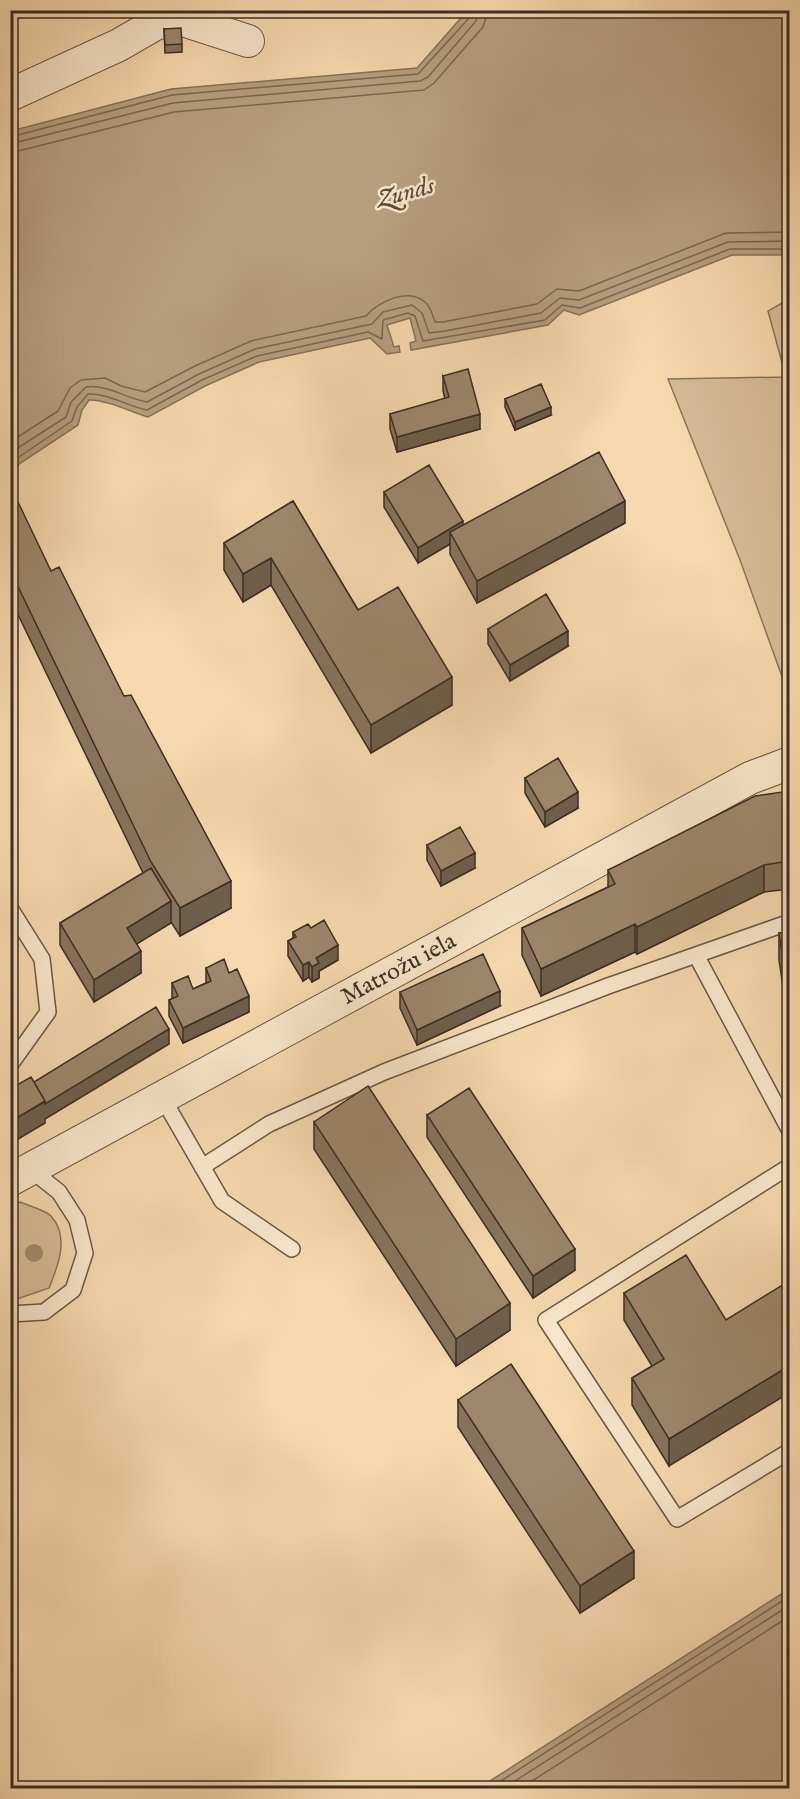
<svg xmlns="http://www.w3.org/2000/svg" width="800" height="1799" font-family="'IM FELL English',serif">
	<style>
		.green { fill: #d6bb96; stroke: #89745d; stroke-width: 1.5 }
		.water { fill: #b79e7e; stroke: #86715a; stroke-width: 1.5 }
		.lines { fill: none; stroke-linecap: round; stroke-linejoin: round }
		.shore { stroke: #7a6651; stroke-width: 1.5 }
		.lane-casing { stroke: #6a5846; stroke-width: 18 }
		.street-casing { stroke: #6a5846; stroke-width: 34 }
		.lane { stroke: #f9e6ca; stroke-width: 15 }
		.street { stroke: #f9e6ca; stroke-width: 32 }
		.tree { fill: #a1896e }
		.wall { fill: #87735c; stroke: #3c2d24; stroke-width: 1.5 }
		.shaded-wall { fill: #6e5e4b; stroke: #3c2d24; stroke-width: 1.5 }
		.building { fill: #9d866b; stroke: #3c2d24; stroke-width: 1.5 }
		.labels { text-anchor: middle; stroke-width: 5; stroke-linejoin: round; paint-order: stroke }
		.street-label { font-size: 24px; fill: #3c2d24; stroke: #f9e6ca }
		.water-label { font-size: 26px; font-style: italic; fill: #5b493a; stroke: #f9e6ca }
	</style>
	<rect width="100%" height="100%" fill="#f6d8ad"/>
	<filter id="stains"><feTurbulence type="fractalNoise" baseFrequency=".00333" numOctaves="4"/><feColorMatrix values="0 0 0 0 .2 0 0 0 0 .09 0 0 0 0 .02 0 0 0 .5 -.17"/></filter>
	<radialGradient id="worn" r=".72"><stop offset=".6" stop-color="#630" stop-opacity="0"/><stop offset="1" stop-color="#630" stop-opacity=".3"/></radialGradient>
	<path class="green" d="M789 299V696L740 560 668 379 786 377 768 311Z
		M20 1202C29 1206 45 1210 51 1216 70 1237 58 1266 49 1288L17 1299 11 1298 10 1207Z"/>
	<path class="water" d="M468 10 789 11V255H732L579 315 564 310 548 325 411 350 410 343 416 341 410 318 387 325 394 347 399 346 400 352 387 354 370 338 259 362 205 386 148 417C132 412 104 399 89 400L82 410 78 425 19 464 11 475V131L171 89 417 68Z
		M789 1589V1788H479Z"/>
	<g class="lines">
		<path class="shore" d="M10 137 172 95 418 74 470 17 472 10
			M10 144 173 103 420 81 428 77 476 21 479 10
			M10 153 174 112 424 90 434 83 483 27 488 10
			M10 442 58 411 70 388 81 380 105 378 121 386 145 392 195 366 251 341 366 316C378 301 411 286 427 304 431 309 433 316 435 322H443L537 304 557 289 579 291 726 233 790 232
			M10 453 66 417 71 402 86 387C107 384 125 398 147 402L199 374 255 349 372 324 383 312 412 305 422 313 429 333 445 331 541 313 560 298 579 300 728 242 790 241
			M10 465 16 459 72 421 77 407 88 394C107 393 127 406 147 410L202 380 257 356 368 332 382 339 383 320 408 313 415 316 423 341 545 320 562 305 580 308 730 249H790
			M490 1788 790 1596
			M504 1788 790 1605
			M521 1788 790 1616"/>
		<defs>
			<path id="lane" d="M10 908 42 959 48 1012 10 1065
				M696 955 790 1131
				M162 1097 222 1201 292 1249
				M790 1166 546 1320 677 1519 790 1451
				M202 1167 269 1124 384 1072 608 986 790 922
				M10 1314 44 1312 73 1290 85 1253 77 1220 59 1192 30 1169"/>
			<path id="street" d="M10 95 119 45 157 23 183 20 248 41
				M10 1180 750 778 790 763"/>
		</defs>
		<use href="#lane" class="lane-casing"/>
		<use href="#street" class="street-casing"/>
		<use href="#lane" class="lane"/>
		<use href="#street" class="street"/>
	</g>
	<circle class="tree" cx="34" cy="1253" r="9"/>
	<path class="wall" d="M164 29 182 44V52L165 53Z
		M443 376 480 429 397 452 390 429V414L445 399 443 391Z
		M505 399 551 415 515 430 505 407Z
		M384 492 463 526 625 523 477 603 450 554V544L418 563 384 507Z
		M293 501 358 610 452 705 371 753 271 585 243 602 224 570V543Z
		M10 502 51 571 231 908 180 936 171 922 136 944 141 973 94 1002 60 945V923L143 873 10 598Z
		M488 629 568 646 510 681 488 644Z
		M525 778 578 808 545 827 525 793Z
		M789 791V889L764 892 637 954 635 952 541 996 522 955V928L608 887V870Z
		M427 845 475 868 441 886 427 860Z
		M311 928 338 960 319 971V978L312 982 309 977 303 981 288 956V941L293 938V932Z
		M789 932V1020H788L779 960V933Z
		M206 968 229 973 249 1012 183 1043 169 1016V1000L172 999V983L193 989 206 983Z
		M400 992 500 1006 417 1045 400 1008Z
		M427 1115 575 1270 533 1298 427 1137Z
		M314 1122 510 1330 456 1366 314 1149Z
		M624 1293 726 1320 669 1466 632 1405V1378L652 1366 624 1320Z
		M458 1400 634 1578 580 1613 458 1427Z"/>
	<path class="shaded-wall" d="M551 407V415L515 430V422Z
		M480 414V429L397 452V437Z
		M625 501V523L477 603V581Z
		M463 521V537L450 532V544L418 563V548Z
		M271 558V585L243 602V574Z
		M568 631V646L510 681V665Z
		M452 677V705L371 753V725Z
		M578 792V808L545 827V812Z
		M475 853V868L441 886V871Z
		M764 865V892L637 954V927Z
		M231 881V908L180 936V908Z
		M171 901V923L127 950V928Z
		M635 924V952L541 996V969Z
		M338 945V960L319 971V978L312 982V967L316 958Z
		M141 951V973L94 1002V980Z
		M309 962V977L303 981V965Z
		M500 991V1006L417 1045V1030Z
		M249 996V1012L183 1043V1028Z
		M169 1029V1044L45 1119V1123L10 1144V1122Z
		M575 1249V1270L533 1298V1276Z
		M510 1303V1330L456 1366V1339Z
		M789 1366V1393L669 1466V1439Z
		M634 1551V1578L580 1613V1586Z"/>
	<path class="building" d="M181 28 182 44 165 45 164 29Z
		M468 369 480 414 397 437 390 414 449 397 443 376Z
		M541 384 551 407 515 422 505 399Z
		M599 452 625 501 477 581 450 532Z
		M429 465 463 521 418 548 384 492Z
		M17 500 51 571 59 567 124 696 131 695 231 881 180 908 151 862 10 570V502Z
		M293 501 358 610 398 587 452 677 371 725 271 558 243 574 224 543Z
		M546 594 568 631 510 665 488 629Z
		M558 758 578 792 545 812 525 778Z
		M789 791V861L764 865 637 927 635 924 541 969 522 928 615 884 608 870 755 796Z
		M460 827 475 853 441 871 427 845Z
		M151 868 171 901 127 928 141 951 94 980 60 923Z
		M324 920 338 945 316 958 319 963 312 967 309 962 303 965 288 941 296 937 293 932 308 924 311 928Z
		M789 932V993H788L779 933Z
		M483 954 500 991 417 1030 400 992Z
		M224 959 229 973 237 969 249 996 183 1028 169 1000 178 996 172 983 188 976 193 989 211 981 206 968Z
		M156 1007 169 1029 45 1104V1101L34 1082Z
		M31 1077 45 1101 10 1122V1089Z
		M368 1086 510 1303 456 1339 314 1122Z
		M469 1088 575 1249 533 1276 427 1115Z
		M686 1255 726 1320 789 1281V1366L669 1439 632 1378 664 1359 624 1293Z
		M511 1364 634 1551 580 1586 458 1400Z"/>
	<g class="labels">
		<g class="street-label">
			<text transform="translate(398 968) rotate(-28)" y="8">Matrožu iela</text>
		</g>
		<g class="water-label">
			<text transform="translate(405 191) rotate(-15)" y="9">Zunds</text>
		</g>
	</g>
	<rect width="800" height="1799" fill="none" stroke="#f6d8ad" stroke-width="36"/>
	<rect x="12" y="12" width="776" height="1775" fill="none" stroke="#3c2d24" stroke-width="3"/>
	<rect x="18" y="18" width="764" height="1763" fill="none" stroke="#3c2d24" stroke-width="1.5"/>
	<rect width="100%" height="100%" filter="url(#stains)"/>
	<rect width="100%" height="100%" fill="url(#worn)"/>
</svg>
